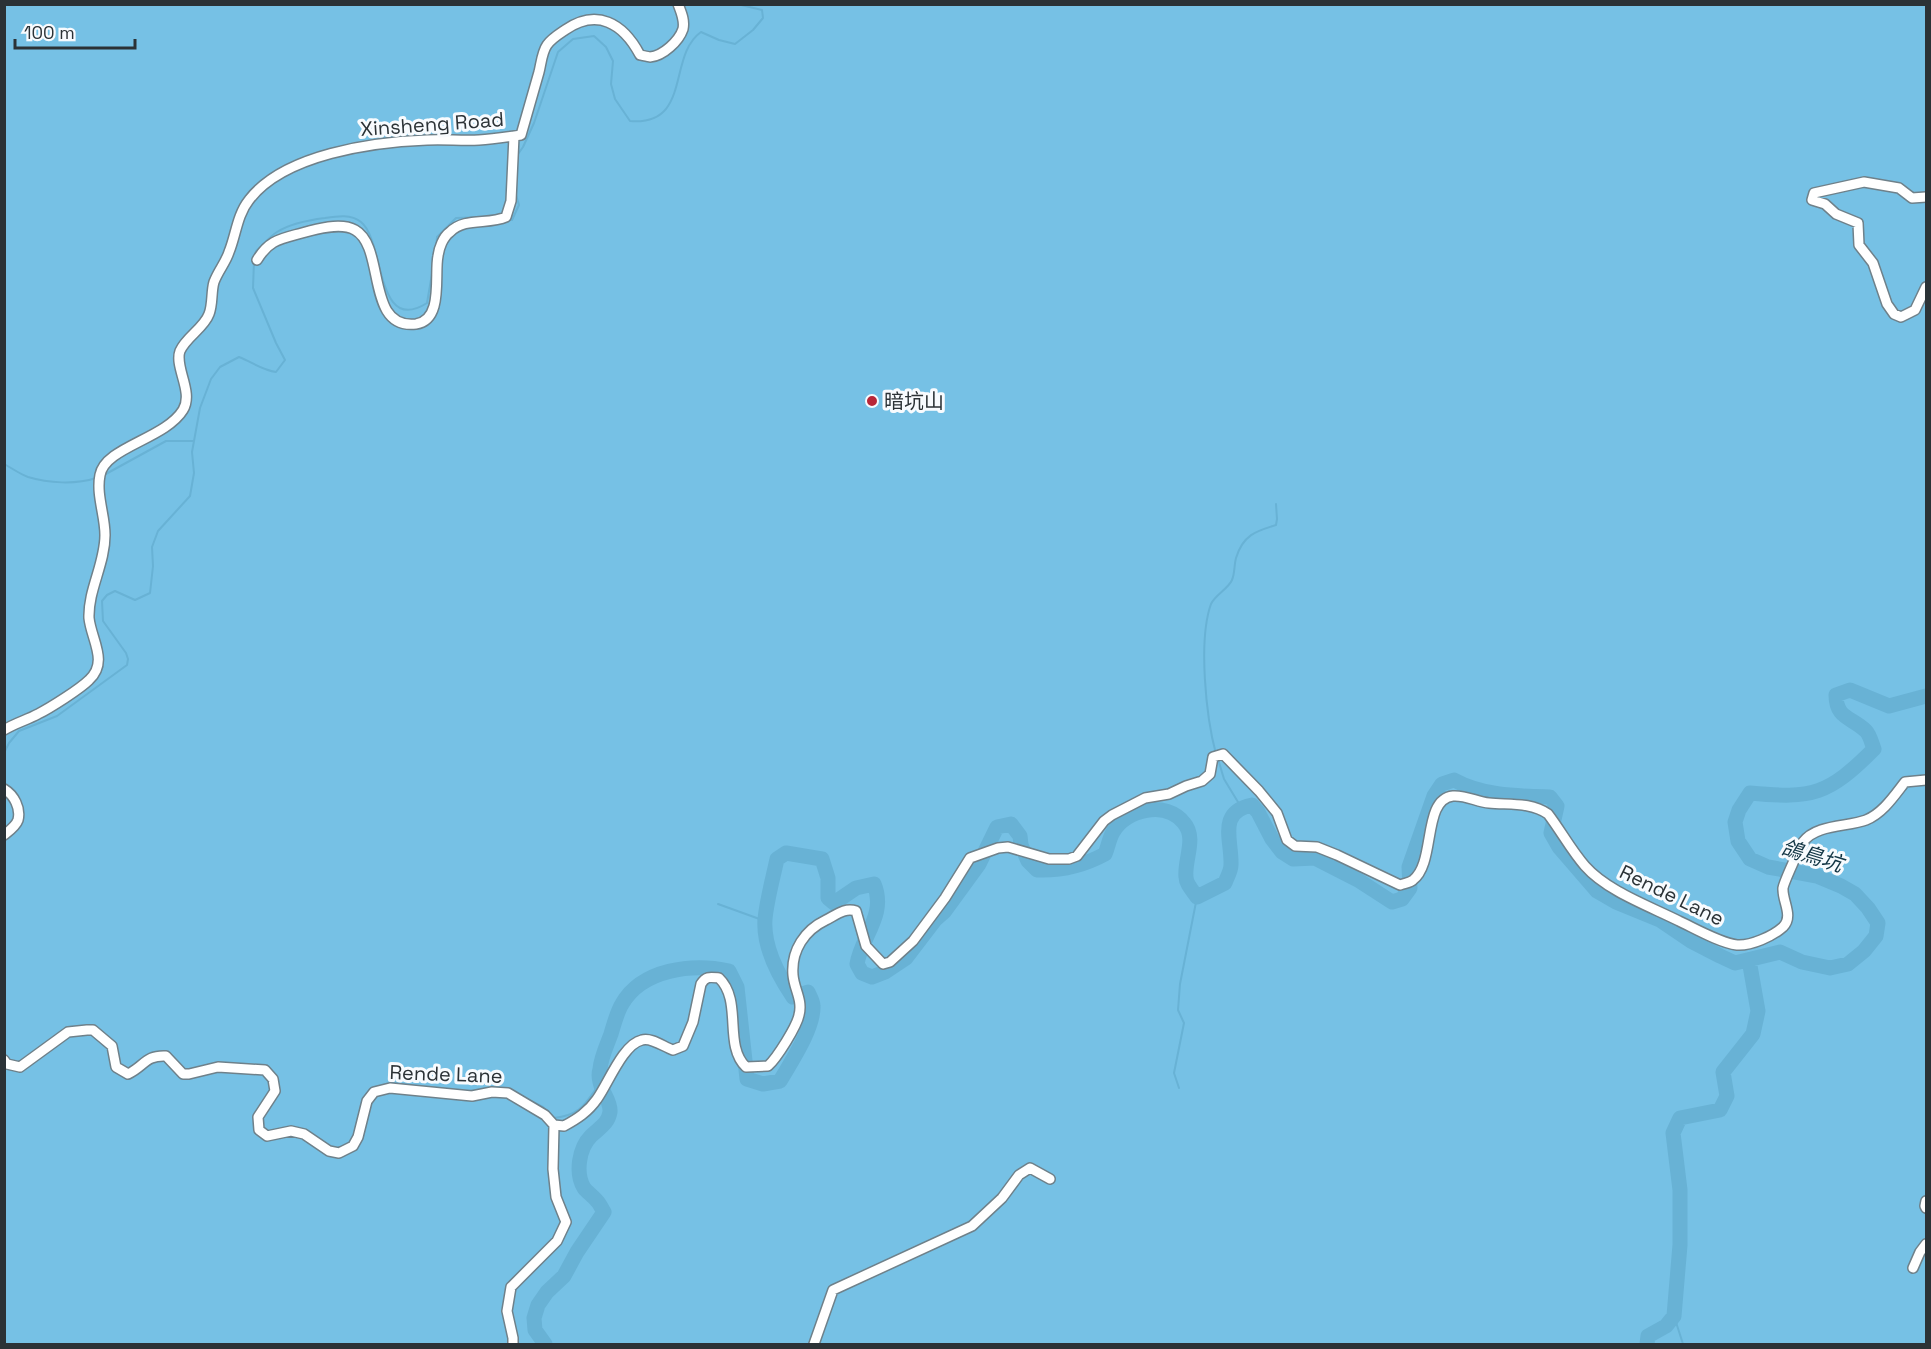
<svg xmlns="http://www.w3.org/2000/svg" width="1931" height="1349" font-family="'Space Grotesk','Noto Sans TC',sans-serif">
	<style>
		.forest { fill: #76c1e5 }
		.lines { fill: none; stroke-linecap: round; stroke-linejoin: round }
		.stream { stroke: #68b2d5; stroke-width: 2 }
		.river { stroke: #68b2d5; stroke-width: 15 }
		.minor-casing { stroke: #6f818a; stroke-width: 12 }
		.minor { stroke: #fff; stroke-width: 9 }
		.poi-dot { fill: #b82738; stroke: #f8fbfe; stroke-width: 2 }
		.labels { text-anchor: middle; stroke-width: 6; stroke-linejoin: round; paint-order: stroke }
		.street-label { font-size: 20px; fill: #2b3236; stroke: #f8fbfe }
		.poi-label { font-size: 20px; fill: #2b3236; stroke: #f8fbfe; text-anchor: start }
		.water-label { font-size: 21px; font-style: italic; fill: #123544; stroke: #f8fbfe }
	</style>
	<rect width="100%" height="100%" fill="#f8fbfe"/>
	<path class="forest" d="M5 5H1926V1344H5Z"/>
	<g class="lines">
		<path class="stream" d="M516 157 523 147 534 123 558 52 573 39 594 36 606 47 613 61 611 84 615 99 630 121C692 126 667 56 701 32L719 40 735 44 753 30 763 18 762 10 737 4
			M508 220H512L519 205 516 195
			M436 247 437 237 456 218 485 217
			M255 255 256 251C263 245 269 237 277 232 291 223 309 220 325 218 338 216 351 214 361 222 385 241 375 336 427 303L433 268
			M6 465C13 469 20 474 28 477 48 483 75 485 96 478
			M104 475 166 441H194
			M4 753 9 743 19 731 57 716 127 665 128 659 126 653 103 621 102 601 107 595 115 591 135 600 150 593 153 566 152 547 158 531 190 496 194 473 192 452 200 408 211 379 220 367 239 357C252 362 262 370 276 372L285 360 276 343 253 288 254 261
			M1216 754C1206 717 1198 640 1211 604 1215 595 1228 589 1232 580 1235 573 1234 565 1236 558 1243 535 1256 531 1276 525L1277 519 1276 504
			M1218 759 1224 779 1241 807
			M718 904 765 921
			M392 1083 407 1085
			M1179 1088 1174 1073 1184 1023 1178 1010 1180 984 1197 897
			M469 1091 490 1088
			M527 1099 543 1107 554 1118C581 1115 585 1104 600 1083
			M1674 1316 1683 1344"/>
		<path class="river" d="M545 1344 535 1330 534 1318 538 1305 547 1292 564 1276 577 1252 604 1212C602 1209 600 1204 597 1201 593 1196 587 1192 584 1188 575 1173 579 1148 591 1136 599 1128 608 1124 610 1112 611 1101 602 1093 600 1082 599 1078 599 1072 600 1069 601 1057 607 1045 611 1034 614 1024 617 1012 622 1004 642 969 692 963 729 971L737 987 747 1079 763 1084 780 1081C791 1062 814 1028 813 1006 813 1001 810 997 808 992L793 997C778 975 763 946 765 919 767 899 773 878 777 859L786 853 822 859 828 878V898L834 903 856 888 874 884C887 915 861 937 857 964L862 973 872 977 885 972 906 958 935 920 944 912 979 864 997 827 1011 824 1020 836 1021 845 1028 861 1037 870C1062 871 1083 866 1105 854 1108 847 1109 839 1113 832 1126 809 1166 800 1184 823 1197 838 1184 860 1186 877 1186 884 1193 891 1197 897L1225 883C1227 877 1231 871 1231 865 1232 840 1217 812 1252 805L1258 812 1272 839 1282 852 1293 859 1315 858 1358 880 1392 902 1402 899 1410 888 1409 867 1434 796 1442 784 1454 780C1483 796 1517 796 1550 797L1557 806 1551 833 1559 847 1597 891 1616 902 1660 920 1691 941 1720 956 1735 963 1780 952 1802 962 1830 968 1848 964 1864 951 1876 936 1878 923 1868 908 1855 894 1841 886 1817 876 1768 867 1750 859 1738 841 1735 822 1739 810 1750 793C1813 799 1828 795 1874 749 1872 744 1870 735 1866 731 1852 717 1836 719 1836 695L1850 690 1889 706 1926 696
			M1647 1344 1648 1336 1666 1326 1674 1316 1680 1245V1190L1673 1133 1680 1118 1720 1110 1727 1096 1723 1072 1753 1034 1758 1011 1749 960"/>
		<defs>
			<path id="minor" d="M1926 197 1912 198 1899 188 1864 182 1814 193 1812 200 1825 204 1836 214 1858 223 1859 245 1873 263 1887 304 1894 314 1901 317 1915 310 1926 287
				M257 260C269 240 280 239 302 233 316 229 341 222 355 230 386 247 365 330 416 324 444 320 434 274 438 256 439 248 443 237 450 232 465 217 488 225 506 217L511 201 514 136
				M4 730C15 723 27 720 38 714 50 708 80 689 89 680 109 662 91 639 89 618 88 590 105 564 105 535 105 515 96 495 100 475 105 447 165 439 183 410 194 392 174 367 180 351 186 337 204 328 209 314 213 304 211 292 214 282 218 271 226 262 229 252 236 235 237 215 249 200 284 154 373 142 427 140 444 139 462 141 479 140 493 139 507 137 521 135 527 114 533 93 539 72 541 64 542 52 547 45 551 39 559 34 565 30 597 8 623 23 640 55 641 55 648 57 650 57 663 56 679 41 683 29 685 20 681 12 678 4
				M4 789C14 795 21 808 18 820 16 826 9 831 4 835
				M4 1060 7 1064 20 1067 68 1032 87 1030H93L112 1046 116 1067 128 1074C145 1066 145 1055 166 1056L183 1074H189L218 1067 265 1070 273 1079 275 1091 258 1117 259 1130 267 1136 291 1131 304 1134 329 1151 339 1153 353 1146 358 1137 367 1101 374 1092 390 1088 472 1096 492 1092 508 1093 545 1115 554 1125 564 1126C577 1119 588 1112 597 1099 608 1084 623 1044 642 1040 651 1037 664 1047 673 1050L683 1046 693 1022 701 984C706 976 710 977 719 978 743 1001 723 1045 746 1067L768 1066C777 1058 797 1026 799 1015 803 1000 794 989 793 975 791 950 805 930 826 920 836 915 845 907 856 911L866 946 883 964 890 962 913 941 945 898 970 858 998 848 1008 847 1049 859H1069L1077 856 1104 821 1112 815 1145 798 1169 794 1186 786 1202 781 1210 774 1213 757 1223 754 1259 791 1277 813 1287 840 1295 846 1317 847 1337 855 1400 885C1405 883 1410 883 1413 880 1436 863 1422 799 1453 796 1466 795 1477 802 1489 803 1509 805 1531 802 1548 814 1561 831 1571 850 1585 866 1607 891 1649 906 1679 921 1694 928 1720 943 1737 945 1751 946 1773 936 1783 927 1794 916 1782 901 1783 888 1784 882 1800 847 1803 842 1816 824 1848 827 1866 820 1883 813 1894 796 1905 782L1926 780
				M1926 1201 1925 1206 1926 1208
				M1913 1268 1920 1252 1926 1244
				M513 1344V1338L507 1311 511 1287 557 1241 566 1222 556 1197 553 1169 554 1125
				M814 1344 833 1290 972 1226 1002 1198 1019 1175 1030 1168 1050 1179"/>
		</defs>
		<use href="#minor" class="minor-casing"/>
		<use href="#minor" class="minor"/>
	</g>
	<circle class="poi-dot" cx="872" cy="401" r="6"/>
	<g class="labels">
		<g class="street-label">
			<text transform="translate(432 124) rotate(-4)" y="7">Xinsheng Road</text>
			<text transform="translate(1672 895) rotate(26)" y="7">Rende Lane</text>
			<text transform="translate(446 1074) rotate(2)" y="7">Rende Lane</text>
		</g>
		<g class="poi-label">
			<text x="884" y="408">暗坑山</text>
		</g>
		<g class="water-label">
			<text transform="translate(1812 856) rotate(17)" y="7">鴿鳥坑</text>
		</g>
	</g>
	<rect width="1931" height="1349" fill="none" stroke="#2b3236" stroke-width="12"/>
	<path d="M15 39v9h120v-9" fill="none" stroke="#2b3236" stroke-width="3"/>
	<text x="24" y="39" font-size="18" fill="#2b3236" stroke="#f8fbfe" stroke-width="4.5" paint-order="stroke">100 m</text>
</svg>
